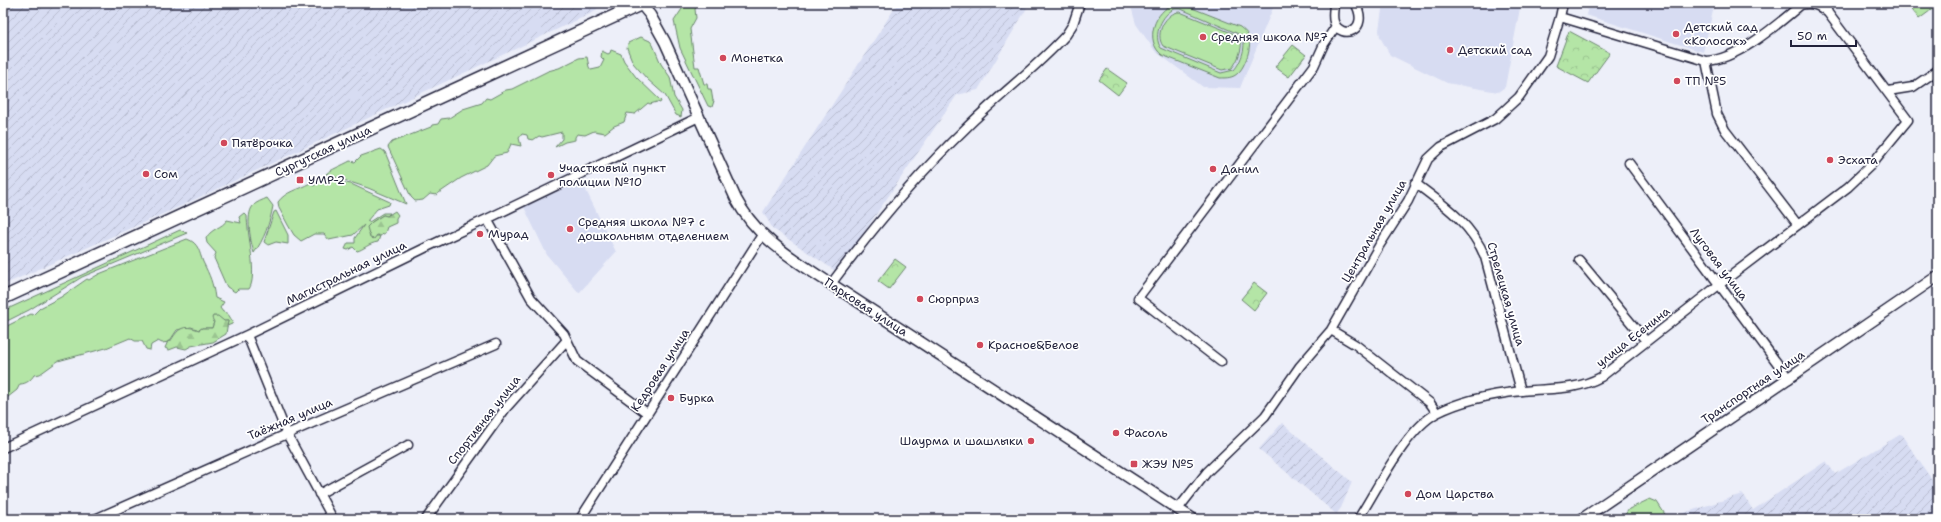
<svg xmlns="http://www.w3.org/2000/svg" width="1941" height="522" font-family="'Shantell Sans',sans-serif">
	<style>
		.built { fill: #d7dcf2 }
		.industrial { fill: url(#industrial-furrows) }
		.grass { fill: #b4e5a6; stroke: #6b8470; fill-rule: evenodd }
		.forest { fill: url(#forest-firs); stroke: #6b8470 }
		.park { fill: url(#park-crowns); stroke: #6b8470 }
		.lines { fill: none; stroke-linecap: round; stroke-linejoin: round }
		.minor-casing { stroke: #22223b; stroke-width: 11 }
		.tertiary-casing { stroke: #22223b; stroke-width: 13 }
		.secondary-casing { stroke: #22223b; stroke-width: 15 }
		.minor { stroke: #fff; stroke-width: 8 }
		.tertiary { stroke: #fff; stroke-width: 10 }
		.secondary { stroke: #fff; stroke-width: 12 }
		.poi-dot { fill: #d1495b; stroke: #fff; stroke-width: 1.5 }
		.labels { text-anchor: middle; stroke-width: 3.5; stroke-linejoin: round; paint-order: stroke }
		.poi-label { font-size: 12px; fill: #22223b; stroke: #fff; text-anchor: start }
		.street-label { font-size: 12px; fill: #22223b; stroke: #fff }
	</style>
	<defs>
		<pattern id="industrial-furrows" width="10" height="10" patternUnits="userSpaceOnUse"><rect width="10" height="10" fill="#d7dcf2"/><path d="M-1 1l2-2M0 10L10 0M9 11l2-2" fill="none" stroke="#b8bcd0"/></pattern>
		<pattern id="forest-firs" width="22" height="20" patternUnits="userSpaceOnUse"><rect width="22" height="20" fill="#b4e5a6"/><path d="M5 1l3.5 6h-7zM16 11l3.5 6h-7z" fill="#9ac490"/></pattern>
		<pattern id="park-crowns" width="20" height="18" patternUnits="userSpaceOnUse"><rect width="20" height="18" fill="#b4e5a6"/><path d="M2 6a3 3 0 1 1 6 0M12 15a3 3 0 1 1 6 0" fill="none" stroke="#9ac490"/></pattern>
	</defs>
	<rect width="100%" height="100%" fill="#edeff9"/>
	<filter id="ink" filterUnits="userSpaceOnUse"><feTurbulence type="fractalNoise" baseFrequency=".025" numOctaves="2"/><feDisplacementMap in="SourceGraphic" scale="8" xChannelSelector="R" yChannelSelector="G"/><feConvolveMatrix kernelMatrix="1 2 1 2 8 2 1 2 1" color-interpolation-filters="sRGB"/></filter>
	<g filter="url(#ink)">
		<path class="built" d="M1130 3H1275L1240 88 1203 87 1155 51 1136 24Z
			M1383 3H1521L1505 87 1498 92 1447 83 1390 55 1380 37 1379 30Z
			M1589 3H1715L1703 52 1586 15Z
			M581 180 616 252 579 293 547 255 524 207Z"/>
		<path class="industrial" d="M3 3H602L594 12 183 205 3 285Z
			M898 3H1019L1027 8 978 90 957 95 837 272 773 229 763 212Z
			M1282 423 1352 482 1341 508 1336 514 1259 449Z
			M1901 434 1938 489V519H1684L1681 514 1742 494 1753 510 1826 461 1835 474Z"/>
		<path class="grass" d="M686 3H699L695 9 696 18 690 29 695 67H699L704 84H707L708 89H711L713 101H714L712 107 708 106 680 48 674 21Z
			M1175 4H1182L1240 27C1243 30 1247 32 1248 36 1253 45 1245 67 1238 73 1233 78 1227 78 1220 78L1162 55C1144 41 1154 10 1175 4ZM1175 9H1181L1241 35C1248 44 1241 62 1234 70L1221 73 1161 48C1152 36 1162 13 1175 9Z
			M1180 12 1239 36C1245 44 1238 61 1232 68L1222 70 1163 46C1154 34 1166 12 1180 12Z
			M641 37 650 41 653 45 661 64 670 77 674 97 682 110 681 117 676 115 665 95 647 79 633 63 627 48 628 43Z
			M611 50 621 54 624 61 636 77 661 101 660 103 657 102 650 104 648 103 635 114 627 113 624 122 614 126 605 133 594 131 585 135 577 134 575 137V140L565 142 555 147 562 139V132L542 137 539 136 533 140 528 139 527 135 522 134 519 138 521 146 511 144 507 153 494 156 487 165 461 178 436 195 430 194 423 200 415 201 411 197 388 147 392 142 431 127 432 125 438 124 441 119 449 118 463 109 482 103 486 98 490 99 506 90 512 89 548 71 559 68 579 58 587 57 589 67 591 70 600 68 604 60 601 57 602 51 608 54 610 53Z
			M381 149 385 152 406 204 368 188 326 174C330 170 343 165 350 161L355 162 361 156Z
			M320 178 351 184 390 202 389 205 377 209 367 221 369 222 383 213H390L387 216 383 215 372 222 376 236H380L378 242C369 243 363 250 357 251L353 247 348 250 345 249 348 243H355V238L364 225 353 235 329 240 324 234H314L301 241 294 235 288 225 279 208 278 202C286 191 298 190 310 183L314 186 317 183 315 181Z
			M267 198 273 206C270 222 264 240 254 253 251 243 245 215 253 206 256 202 263 200 267 198Z
			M276 211 288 235V244L276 242 268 245 264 242 274 212Z
			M244 213 247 216C247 233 258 277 249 289H238L235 292 227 287 225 283 214 258 216 253 207 243 206 238C212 228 222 228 227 220L241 223 239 217Z
			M180 230 187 233 82 277 29 310 3 323V311Z
			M187 239C199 243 199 252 203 262 210 276 213 283 215 298L224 302 220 308 223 312C230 313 229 318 233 321L232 324 227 326 228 321 214 322 212 328H202L199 330 191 327 177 330 169 342 162 343 158 341 151 345 150 350 146 349 142 341H135L130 338 106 348 58 361 40 374 34 375C31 380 26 384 20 384L17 390 3 401V328L31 314 33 315 40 308 61 297 87 279 89 280 99 274Z
			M1650 499 1657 502 1668 519H1613L1618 515 1624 516 1629 509Z"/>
		<path class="forest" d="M395 211 398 215 396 218V223L387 227 385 233 380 236 377 235 374 239 370 238 367 227 372 222 383 215 387 216Z
			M213 316H218L224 321H228L226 334 213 342 191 346 186 349 177 347 169 350 165 348 168 341 170 342C178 329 182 324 199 330L202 328H212L214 322 212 318Z"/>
		<path class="park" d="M1916 3H1938V5L1919 19 1910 7Z
			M1569 31 1610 53 1588 83 1556 66Z
			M1293 45 1306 55 1289 77 1275 67Z
			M1107 69 1127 83 1118 95 1099 80Z
			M895 259 906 267 889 289 878 281Z
			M1254 283 1267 293 1254 310 1241 299Z"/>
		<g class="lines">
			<defs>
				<path id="minor" d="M1334 3C1334 9 1332 16 1334 22 1341 41 1371 31 1355 3
					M1801 5C1812 2 1820 6 1828 13
					M1560 17 1563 3
					M1706 61 1717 114 1725 130 1798 225
					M1888 91 1913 87 1938 70
					M1629 163 1789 379
					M1415 183C1443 204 1472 224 1485 257L1521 391
					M487 219 531 298 564 334 577 361 647 413
					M1579 260 1646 341
					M831 284C872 229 916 176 966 128 998 96 1035 69 1066 35L1073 24 1080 3
					M1331 330 1356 345 1430 403 1437 413
					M247 335 287 434 333 519
					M1221 362 1138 298 1314 66 1324 44 1336 26
					M3 448 247 335 429 246 487 219 699 117
					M319 494 408 445
					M1178 509 1207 472 1265 416 1300 366 1331 330 1379 246 1408 201 1428 159 1441 147 1495 119 1519 97 1548 56 1560 17 1706 61C1738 60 1779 23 1803 3
					M95 519 287 434 496 344
					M426 519 506 408 567 340
					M580 519 762 235
					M1358 519C1378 488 1405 430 1437 413 1462 400 1494 394 1522 391 1551 388 1575 391 1601 377L1720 284 1848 187 1870 166 1908 120 1828 13 1825 3"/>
				<path id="tertiary" d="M641 4 650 15 665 42 736 199C757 239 795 260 831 284L1193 519
					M1582 519 1938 276"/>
				<path id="secondary" d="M3 298 643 3"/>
			</defs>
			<use href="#minor" class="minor-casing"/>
			<use href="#tertiary" class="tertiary-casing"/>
			<use href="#secondary" class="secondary-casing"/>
			<use href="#minor" class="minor"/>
			<use href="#tertiary" class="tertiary"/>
			<use href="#secondary" class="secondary"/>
		</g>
	</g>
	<g class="poi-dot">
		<circle cx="1676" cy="34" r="4"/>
		<circle cx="1203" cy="37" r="4"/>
		<circle cx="1450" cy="50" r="4"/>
		<circle cx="723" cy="58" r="4"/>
		<circle cx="1677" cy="81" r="4"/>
		<circle cx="224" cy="143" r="4"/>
		<circle cx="1830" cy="160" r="4"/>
		<circle cx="1213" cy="169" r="4"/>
		<circle cx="146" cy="174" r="4"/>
		<circle cx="551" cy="175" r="4"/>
		<rect x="296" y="176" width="8" height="8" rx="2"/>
		<circle cx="570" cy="229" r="4"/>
		<circle cx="480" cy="234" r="4"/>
		<circle cx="920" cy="299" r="4"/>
		<circle cx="980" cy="345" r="4"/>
		<circle cx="671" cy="398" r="4"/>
		<circle cx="1116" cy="433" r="4"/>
		<circle cx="1031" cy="441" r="4"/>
		<rect x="1130" y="460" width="8" height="8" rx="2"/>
		<circle cx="1408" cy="494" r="4"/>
	</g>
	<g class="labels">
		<g class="poi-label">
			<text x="1684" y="31">Детский сад<tspan x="1684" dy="14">«Колосок»</tspan></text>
			<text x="1211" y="41">Средняя школа №7</text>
			<text x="1458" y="54">Детский сад</text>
			<text x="731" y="62">Монетка</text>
			<text x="1685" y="85">ТП №5</text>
			<text x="232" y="147">Пятёрочка</text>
			<text x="1838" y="164">Эсхата</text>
			<text x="559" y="172">Участковый пункт<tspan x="559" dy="14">полиции №10</tspan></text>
			<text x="1221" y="173">Данил</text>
			<text x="154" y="178">Сом</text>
			<text x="308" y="184">УМР-2</text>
			<text x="578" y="226">Средняя школа №7 с<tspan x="578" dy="14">дошкольным отделением</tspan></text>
			<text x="488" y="238">Мурад</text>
			<text x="928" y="303">Сюрприз</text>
			<text x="988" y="349">Красное&amp;Белое</text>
			<text x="679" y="402">Бурка</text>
			<text x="1124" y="437">Фасоль</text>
			<text x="1023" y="445" text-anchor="end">Шаурма и шашлыки</text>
			<text x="1142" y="468">ЖЭУ №5</text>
			<text x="1416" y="498">Дом Царства</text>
		</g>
		<g class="street-label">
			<text transform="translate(323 151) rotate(-25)" y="4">Сургутская улица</text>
			<text transform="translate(1374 231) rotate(-60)" y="4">Центральная улица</text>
			<text transform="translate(1719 264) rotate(53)" y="4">Луговая улица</text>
			<text transform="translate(346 273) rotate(-26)" y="4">Магистральная улица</text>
			<text transform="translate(1506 294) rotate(74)" y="4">Стрелецкая улица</text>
			<text transform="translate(866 307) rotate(33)" y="4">Парковая улица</text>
			<text transform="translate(1633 337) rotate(-38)" y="4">улица Есенина</text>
			<text transform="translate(660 370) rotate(-57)" y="4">Кедровая улица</text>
			<text transform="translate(1753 387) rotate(-34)" y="4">Транспортная улица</text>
			<text transform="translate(290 419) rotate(-23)" y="4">Таёжная улица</text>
			<text transform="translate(484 420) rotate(-52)" y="4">Спортивная улица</text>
		</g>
	</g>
	<rect width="1941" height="522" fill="none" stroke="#fff" stroke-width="16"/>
	<rect x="8" y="8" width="1925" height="506" fill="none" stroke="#22223b" stroke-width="1.5" filter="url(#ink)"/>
	<path d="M1791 40v6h65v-6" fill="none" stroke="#22223b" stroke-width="2"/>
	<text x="1797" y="40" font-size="12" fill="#22223b" stroke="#ffffff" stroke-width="3" paint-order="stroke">50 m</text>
</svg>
